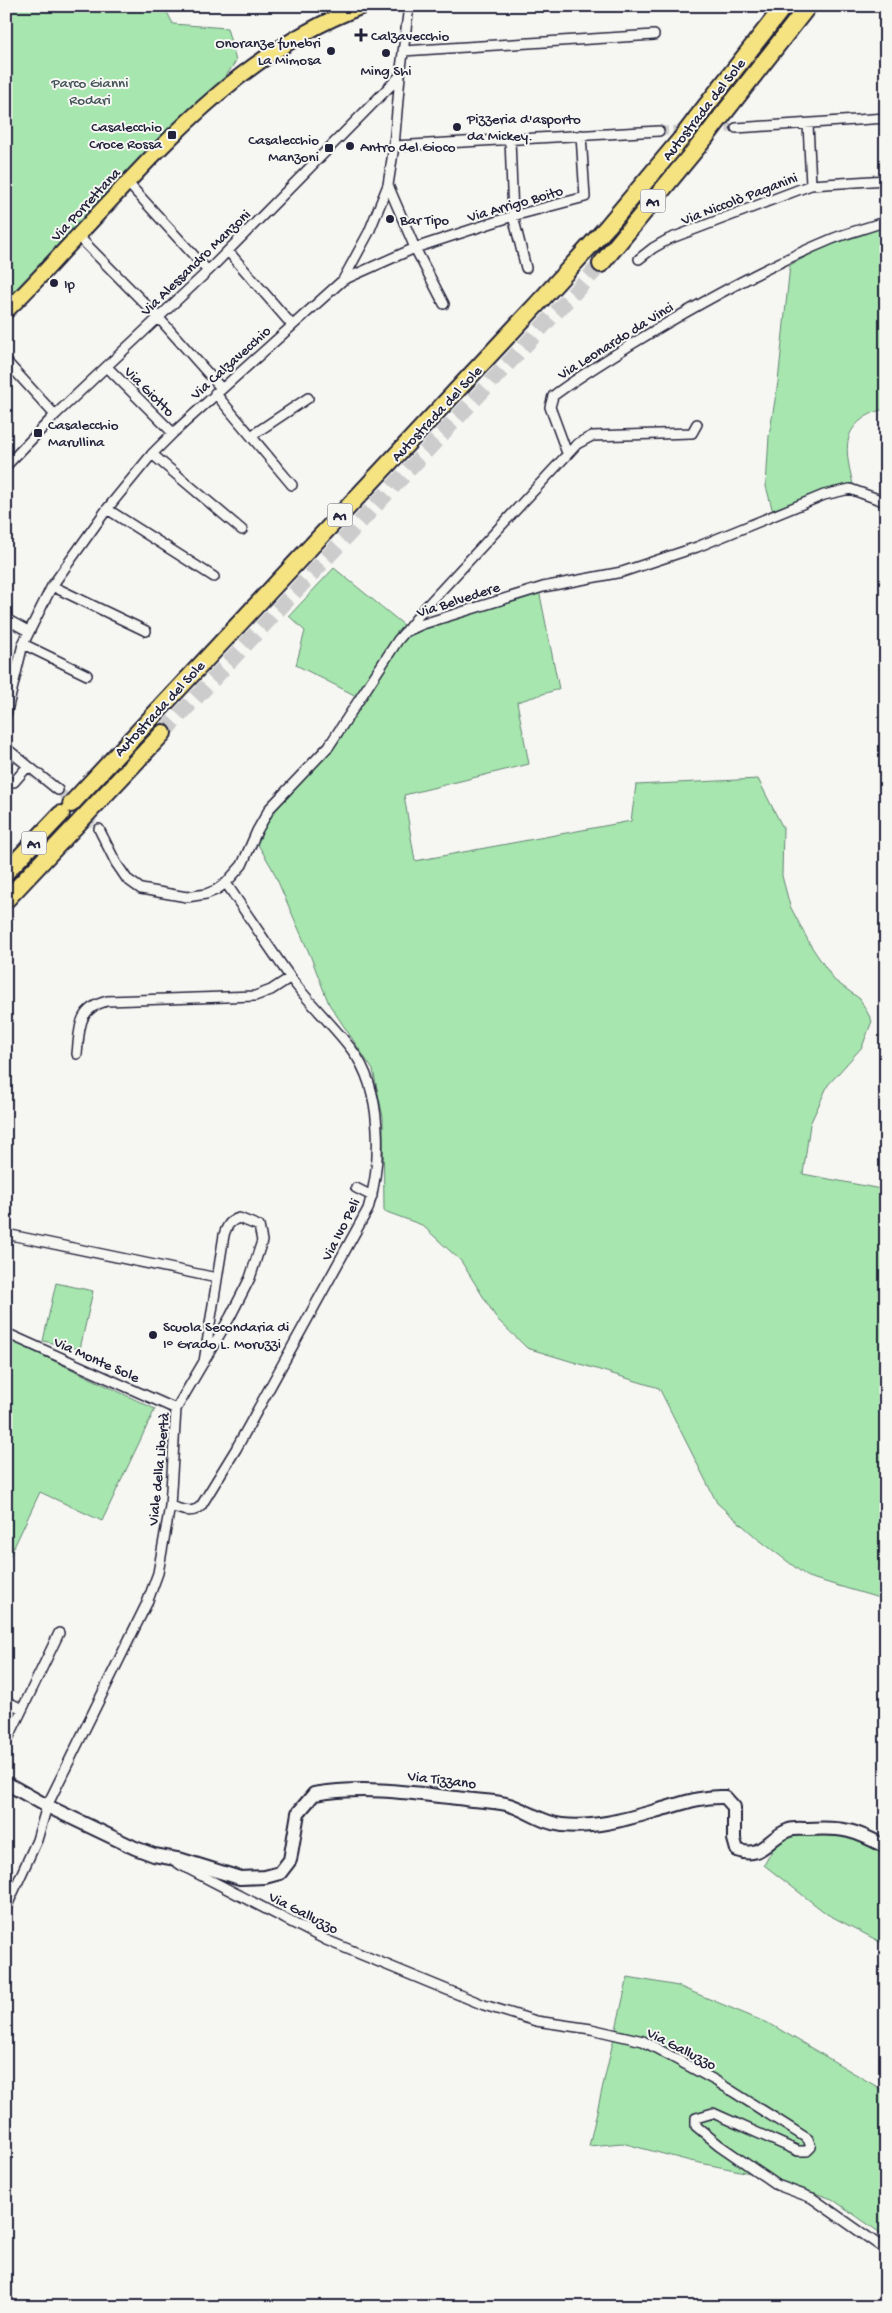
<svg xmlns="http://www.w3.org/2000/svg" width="892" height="2313" font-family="'Gochi Hand',sans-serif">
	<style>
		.green { fill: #a7e6ae; stroke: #648474 }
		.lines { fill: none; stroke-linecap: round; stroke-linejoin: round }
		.street-tunnel { stroke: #cccccd; stroke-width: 9; stroke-dasharray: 9 4.5; stroke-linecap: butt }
		.highway-tunnel { stroke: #cccccd; stroke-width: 16; stroke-dasharray: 16 8; stroke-linecap: butt }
		.street-casing { stroke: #22223b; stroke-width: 12 }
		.secondary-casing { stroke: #22223b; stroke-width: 16 }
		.primary-casing { stroke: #22223b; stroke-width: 18 }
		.highway-casing { stroke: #22223b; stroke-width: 20 }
		.street { stroke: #f6f6f2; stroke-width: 9 }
		.secondary { stroke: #f6f6f2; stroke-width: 12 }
		.primary { stroke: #f5e382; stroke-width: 14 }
		.highway { stroke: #f5e382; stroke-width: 16 }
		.highway-bridge-casing { stroke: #22223b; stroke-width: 20; stroke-linecap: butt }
		.highway-bridge { stroke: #f5e382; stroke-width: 16 }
		.poi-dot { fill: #22223b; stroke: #f6f6f2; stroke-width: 2 }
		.labels { text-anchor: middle; stroke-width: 4; stroke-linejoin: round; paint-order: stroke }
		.shield { fill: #f6f6f2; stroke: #626272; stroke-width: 1 }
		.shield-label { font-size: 14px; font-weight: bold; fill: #22223b }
		.poi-label { font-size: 15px; fill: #22223b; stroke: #f6f6f2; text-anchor: start }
		.park-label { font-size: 15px; fill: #435358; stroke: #f6f6f2 }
		.street-label { font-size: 15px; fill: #22223b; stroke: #f6f6f2 }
	</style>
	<rect width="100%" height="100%" fill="#f6f6f2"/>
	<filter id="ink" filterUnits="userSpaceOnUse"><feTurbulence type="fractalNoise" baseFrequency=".02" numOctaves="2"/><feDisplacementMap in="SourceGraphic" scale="10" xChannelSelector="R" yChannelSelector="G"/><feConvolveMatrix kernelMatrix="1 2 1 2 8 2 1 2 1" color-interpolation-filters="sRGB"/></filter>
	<g filter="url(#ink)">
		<path class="green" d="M6 6H164L173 24 227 28 236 61 226 76 6 302Z
			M886 220V409C872 411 853 422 849 437 844 453 851 473 854 489L774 516 766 486 769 436 778 382 790 265 855 231Z
			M334 568 410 630 539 590 559 689 517 702 529 764 404 795 415 861 631 821 636 785 758 779 783 828 782 876 790 906 811 946 834 980 860 999 872 1021 862 1047 828 1085 810 1124 803 1174 886 1190V1600L808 1577 758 1539 717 1503 659 1388 527 1348 497 1319 461 1261 422 1225 384 1211 383 1117 373 1070 329 1004 310 955 272 868 254 838 269 808 332 747 364 700 296 665 305 631 289 616Z
			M56 1283 93 1291 80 1349 43 1341Z
			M6 1338 155 1409 102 1521 40 1492 6 1564Z
			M804 1829 857 1834 886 1851V1945L827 1914 764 1865 777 1842Z
			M628 1977 678 1986 772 2025 886 2092V2237L832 2199 770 2177 690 2161 622 2143 589 2146Z"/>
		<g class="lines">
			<path class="street-tunnel" d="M659 131 736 128
				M58 790 99 829"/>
			<path class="highway-tunnel" d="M163 733 601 264"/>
			<defs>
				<path id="street" d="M403 51 654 35
					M808 124 811 185
					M736 128 886 118
					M510 139 513 216 526 268
					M394 146 659 131
					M127 182 208 271
					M388 185 415 248 444 304
					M78 236 158 317 221 388
					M228 251 292 325
					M639 259 653 248 669 239 811 185 886 180
					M343 280 415 248 513 216 585 197 581 135
					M6 361 55 415
					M107 367 173 433
					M215 393 292 485
					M251 436 308 398
					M567 453 550 407 553 396C578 377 605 361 632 344 696 305 762 268 832 239 849 232 868 228 886 221
					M152 454 242 530
					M6 466 55 415 208 271 400 76
					M107 509 214 577
					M52 586 146 631
					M6 619 28 631
					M407 630 423 610 577 444 592 436 692 433 697 424
					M23 644 87 675
					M6 715 23 644 52 586 107 509 152 454 173 433 343 280 369 232 388 185 394 146 400 76 409 6
					M6 748 58 790
					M14 782 28 766
					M99 829 116 863 127 879 141 889 187 897 206 894 216 890 226 883 242 865 257 831 270 808 329 746 398 640 405 632 423 624 543 587 622 572 697 547 824 495 850 489 886 502
					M77 1054C80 1028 77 1009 107 1001L255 996 271 990 291 977
					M356 1188 372 1196
					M6 1234 217 1278
					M6 1333 176 1409
					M170 1506C181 1509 192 1515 201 1506L236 1449 368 1209C382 1163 383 1090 352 1050 334 1026 311 1005 293 981 270 949 248 916 226 883
					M6 1701 22 1709
					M6 1743 59 1633
					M177 1863 326 1940 484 2005 536 2021 591 2029 643 2041 716 2081 808 2139 811 2147 807 2151H798L713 2113 696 2118V2126L719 2145 777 2185 812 2198 886 2250
					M6 1908 37 1840 47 1806 147 1603 158 1573 170 1506 176 1409 230 1317 250 1278 262 1241 259 1226 239 1218C230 1221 227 1225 224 1235L204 1362"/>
				<path id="secondary" d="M6 1783 47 1806 135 1848 154 1855 182 1860 240 1878 265 1877 280 1873 290 1860 298 1813 314 1794C365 1785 414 1793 465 1799 478 1801 493 1801 506 1804 526 1809 541 1823 562 1825 597 1829 633 1817 666 1808 686 1802 704 1796 725 1797L734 1807V1839L737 1850C762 1860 768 1837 789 1830 794 1828 802 1829 808 1829 843 1827 855 1830 886 1847"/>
				<path id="primary" d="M6 311C29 290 50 265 72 242 159 149 240 52 363 6"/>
				<path id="highway" d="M721 117 808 6
					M696 119 784 6
					M601 264 705 138
					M71 804 540 301 608 226 681 139
					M6 872 61 814
					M6 900 163 733"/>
			</defs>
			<use href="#street" class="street-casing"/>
			<use href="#secondary" class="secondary-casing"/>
			<use href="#primary" class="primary-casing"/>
			<use href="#highway" class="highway-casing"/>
			<use href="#street" class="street"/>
			<use href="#secondary" class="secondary"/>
			<use href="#primary" class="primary"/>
			<use href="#highway" class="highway"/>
			<defs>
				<path id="highway-bridge" d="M705 138 721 117
					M681 139 696 119"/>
			</defs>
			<use href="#highway-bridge" class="highway-bridge-casing"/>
			<use href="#highway-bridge" class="highway-bridge"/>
		</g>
	</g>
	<g class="poi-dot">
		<path d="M358.5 27.5h5v5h5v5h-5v5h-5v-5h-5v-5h5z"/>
		<circle cx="331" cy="51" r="5"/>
		<circle cx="386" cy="53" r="5"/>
		<circle cx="457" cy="127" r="5"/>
		<rect x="167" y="130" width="10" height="10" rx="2.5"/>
		<circle cx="350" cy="146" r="5"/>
		<rect x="324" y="143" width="10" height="10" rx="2.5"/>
		<circle cx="390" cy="219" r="5"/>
		<circle cx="54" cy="283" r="5"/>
		<rect x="33" y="428" width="10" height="10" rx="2.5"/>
		<circle cx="153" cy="1335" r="5"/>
	</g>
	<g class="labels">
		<g class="shield">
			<rect x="640.5" y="189.5" width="25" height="23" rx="4"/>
			<rect x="327.5" y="503.5" width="25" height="23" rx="4"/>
			<rect x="21.5" y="831.5" width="25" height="23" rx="4"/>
		</g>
		<g class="shield-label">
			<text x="653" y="206">A1</text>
			<text x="340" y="520">A1</text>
			<text x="34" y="848">A1</text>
		</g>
		<g class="poi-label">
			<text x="371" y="40">Calzavecchio</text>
			<text x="321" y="47" text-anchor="end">Onoranze funebri<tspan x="321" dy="17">La Mimosa</tspan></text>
			<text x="386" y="75" text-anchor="middle">Ming Shi</text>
			<text x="467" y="123">Pizzeria d'asporto<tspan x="467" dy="17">da Mickey.</tspan></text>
			<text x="162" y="131" text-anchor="end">Casalecchio<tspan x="162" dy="17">Croce Rossa</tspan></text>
			<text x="319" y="144" text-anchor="end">Casalecchio<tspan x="319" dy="17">Manzoni</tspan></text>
			<text x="360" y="151">Antro del Gioco</text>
			<text x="400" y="224">Bar Tipo</text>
			<text x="64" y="288">Ip</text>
			<text x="48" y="429">Casalecchio<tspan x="48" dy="17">Marullina</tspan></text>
			<text x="163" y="1331">Scuola Secondaria di<tspan x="163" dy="17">I° Grado L. Moruzzi</tspan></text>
		</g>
		<g class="park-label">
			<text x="90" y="87">Parco Gianni<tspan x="90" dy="17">Rodari</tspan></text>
		</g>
		<g class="street-label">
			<text transform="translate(703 109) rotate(-52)" y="5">Autostrada del Sole</text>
			<text transform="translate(739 198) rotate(-21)" y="5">Via Niccolò Paganini</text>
			<text transform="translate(515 203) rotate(-16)" y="5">Via Arrigo Boito</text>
			<text transform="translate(85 204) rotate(-47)" y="5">Via Porrettana</text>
			<text transform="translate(195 262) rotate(-44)" y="5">Via Alessandro Manzoni</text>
			<text transform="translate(615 340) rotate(-32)" y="5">Via Leonardo da Vinci</text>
			<text transform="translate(230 362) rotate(-42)" y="5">Via Calzavecchio</text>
			<text transform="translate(150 391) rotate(45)" y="5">Via Giotto</text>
			<text transform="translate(436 413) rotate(-47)" y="5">Autostrada del Sole</text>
			<text transform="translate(458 599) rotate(-18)" y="5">Via Belvedere</text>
			<text transform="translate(159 708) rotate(-47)" y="5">Autostrada del Sole</text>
			<text transform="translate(340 1229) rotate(-63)" y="5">Via Ivo Peli</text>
			<text transform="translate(97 1359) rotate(24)" y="5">Via Monte Sole</text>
			<text transform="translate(158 1469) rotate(-84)" y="5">Viale della Libertà</text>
			<text transform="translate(442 1779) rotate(7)" y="5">Via Tizzano</text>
			<text transform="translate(304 1912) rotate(27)" y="5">Via Galluzzo</text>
			<text transform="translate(682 2048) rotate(27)" y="5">Via Galluzzo</text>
		</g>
	</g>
	<rect width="892" height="2313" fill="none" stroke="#f6f6f2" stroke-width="25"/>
	<rect x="12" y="12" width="867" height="2288" fill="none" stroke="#22223b" stroke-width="2" filter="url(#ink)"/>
</svg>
